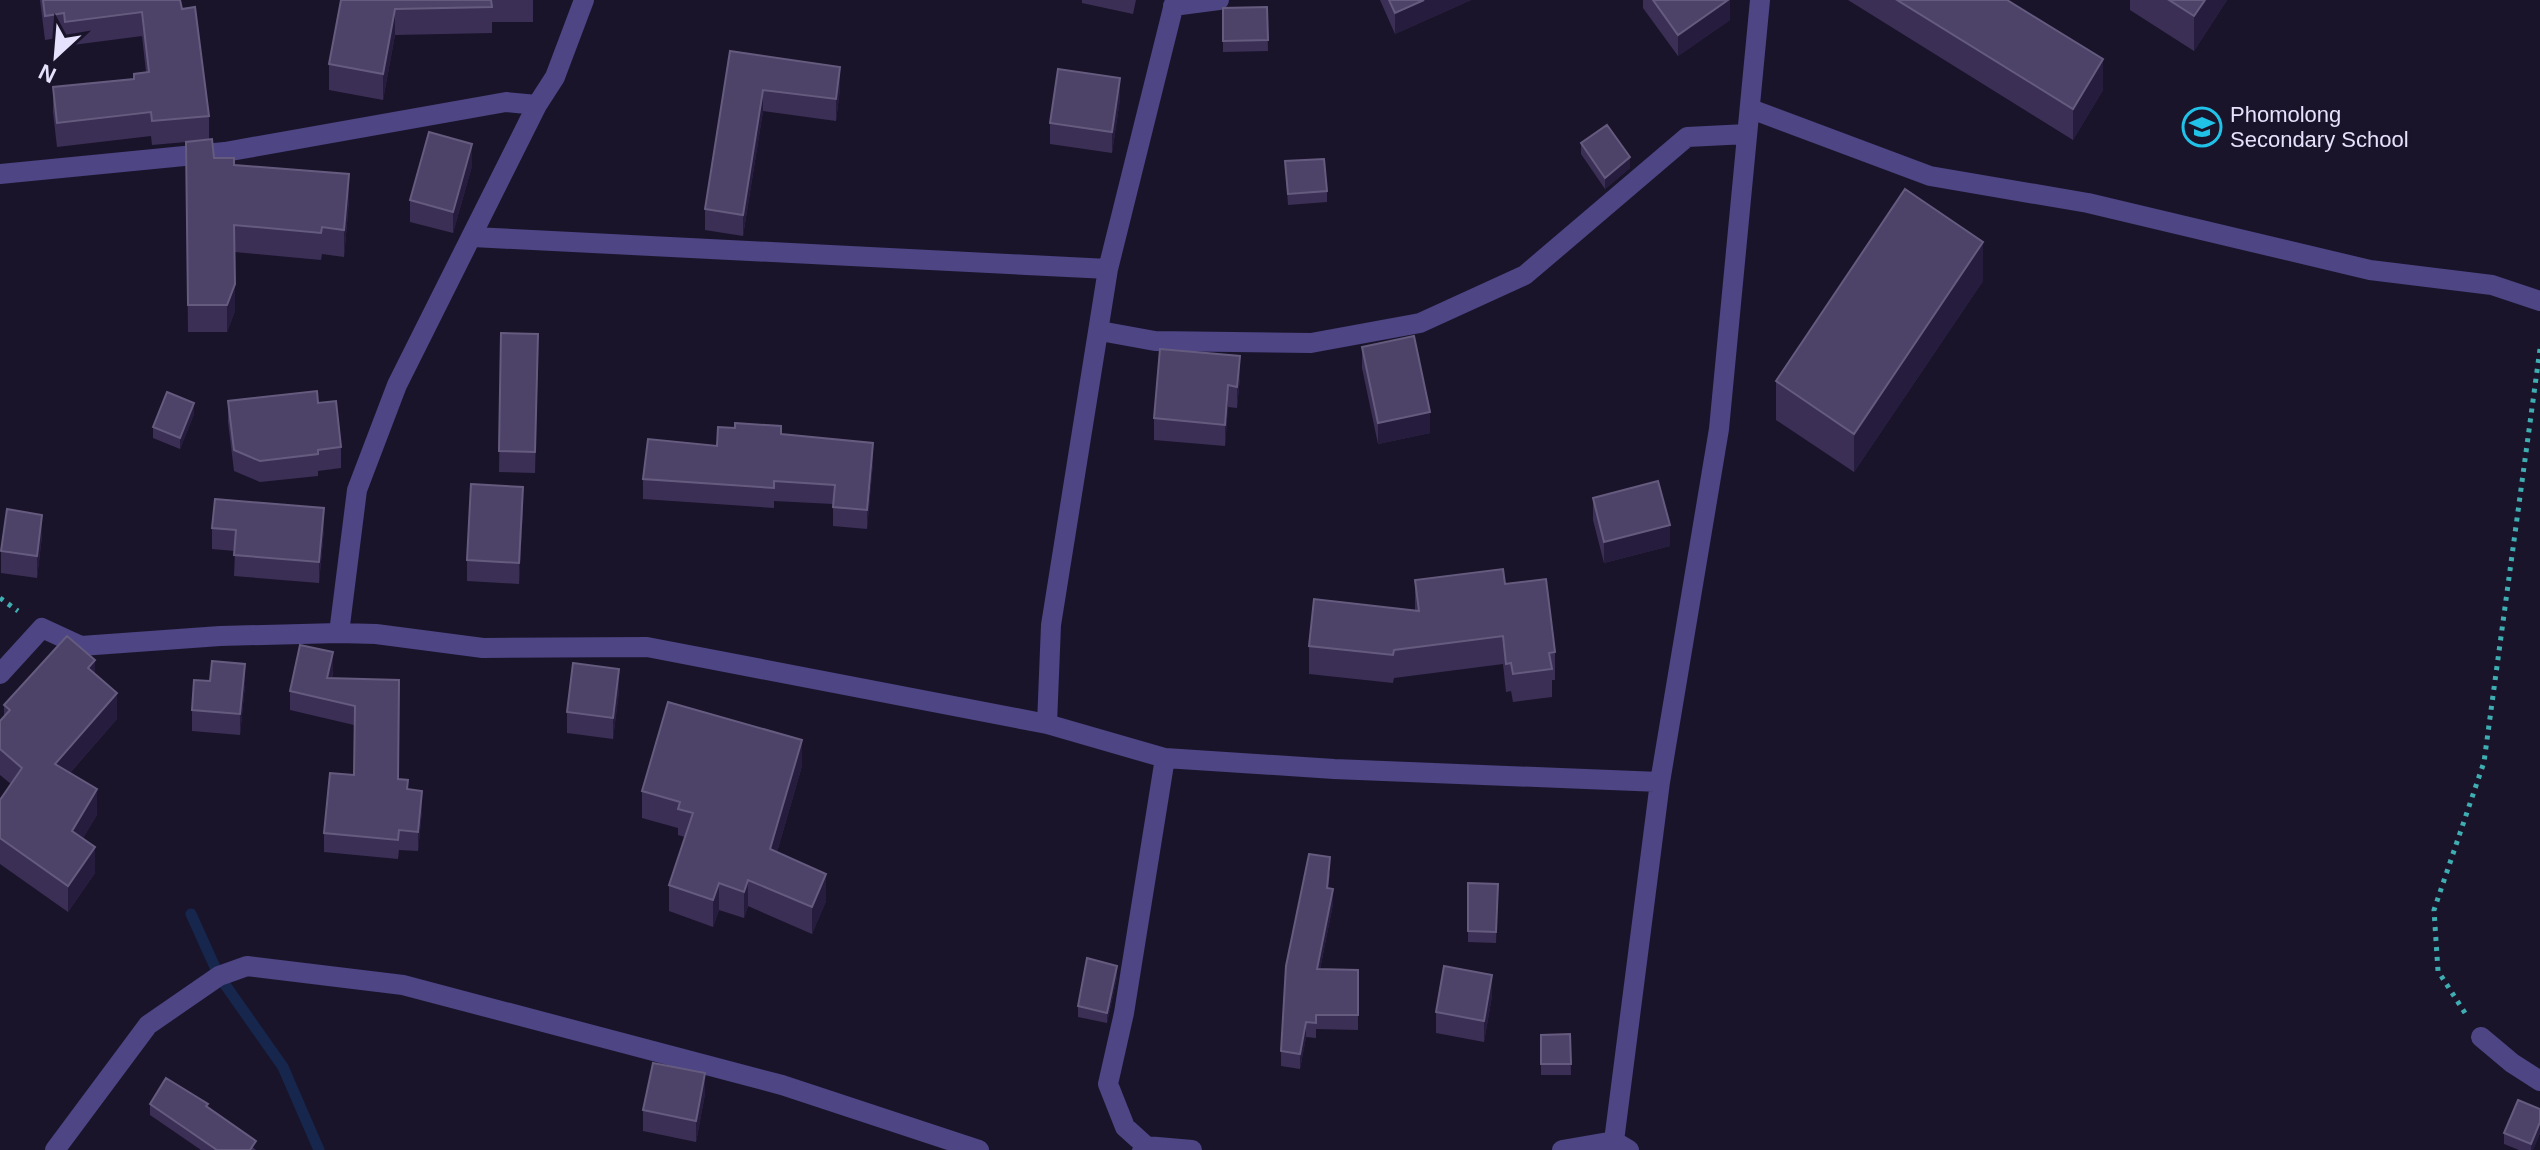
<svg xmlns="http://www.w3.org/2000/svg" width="2540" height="1150" font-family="Helvetica,sans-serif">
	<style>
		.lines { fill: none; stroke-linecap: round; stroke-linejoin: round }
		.stream { stroke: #16264d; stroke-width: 11 }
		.path { stroke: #3faeb2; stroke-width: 5; stroke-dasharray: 4 6; stroke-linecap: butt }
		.minor { stroke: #4d4584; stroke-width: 20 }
		.wall { fill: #3b2f56 }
		.shaded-wall { fill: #261c3d }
		.building { fill: #4d4267; stroke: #655b7f; stroke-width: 2 }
		.labels { text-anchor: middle; stroke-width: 6; stroke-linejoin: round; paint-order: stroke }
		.poi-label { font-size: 22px; fill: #e6e1fc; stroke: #1a142a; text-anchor: start }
	</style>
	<rect width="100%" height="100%" fill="#1a142a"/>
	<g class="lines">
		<path class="stream" d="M191 914 219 976 283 1067 319 1150"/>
		<path class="path" d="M0 598 18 611
			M2465 1013 2438 971 2434 910 2484 762 2540 349"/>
		<path class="minor" d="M1173 6 1219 0
			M1751 109 1930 176 2088 203 2370 270 2492 285 2540 301
			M0 174 225 152 506 102 537 105
			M473 237 1108 269
			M1100 331 1155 341 1311 343 1420 323 1525 275 1687 137 1747 134
			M339 633 357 490 397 385 537 105 555 77 584 0
			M0 674 42 628 81 646 220 636 339 633 376 634 483 648 647 647 1047 724 1165 758 1334 769 1660 782
			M1047 724 1051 625 1108 269 1175 0
			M2481 1037 2512 1063 2540 1081
			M1146 1146 1125 1127 1108 1084 1124 1013 1165 758
			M55 1150 148 1025 219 976 247 966 403 985 782 1085 979 1150
			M1142 1150 1146 1146 1192 1150
			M1562 1150 1614 1141
			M1629 1150 1614 1141 1660 782 1719 429 1760 0"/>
	</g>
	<path class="wall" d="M40 0H180L209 116V140L214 158 349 201 344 257 322 254 321 260 235 252V311L227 332H188L186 142 152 145 151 136 57 147 53 112V87L134 79 146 72 142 36 65 46 64 37 45 40Z
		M341 0H533V22H492V33L395 35 383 100 329 90V64Z
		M1082 0H1136L1133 14 1082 3Z
		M1380 0H1471L1395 34Z
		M1643 0H1730V20L1678 56 1643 8Z
		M1848 0H2007L2103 90 2073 140Z
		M2130 0H2227L2194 51 2130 10Z
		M1267 7 1268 51 1223 52V8Z
		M730 51 840 88 836 121 763 111 743 236 705 230V209Z
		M1120 99 1112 153 1050 144V123Z
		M1581 143 1630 168 1605 189 1581 154Z
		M1285 161 1327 191V202L1288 205Z
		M472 166 453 233 410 222V200Z
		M1983 281 1854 472 1776 420V381Z
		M501 333 538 355 535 473 499 472Z
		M1362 347 1430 433 1378 444 1362 368Z
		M1240 377 1237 408 1228 407 1225 446 1154 440V418Z
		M228 401 318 403 341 447V468L318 471V476L260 482 234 471 228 422Z
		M194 414 180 449 153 438V427Z
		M781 434 873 463 867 529 833 526V504L774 501V508L643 499V479L717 446Z
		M1593 498 1670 546 1604 563 1593 520Z
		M523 508 519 584 467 581V560Z
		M212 528 324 529 319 583 234 576 235 551 212 549Z
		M42 536 37 578 1 573V551Z
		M1415 580 1505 584 1555 652V680H1552V697L1513 702 1511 691 1506 692 1503 664 1394 678 1393 683 1309 674V646L1415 611Z
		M333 671 332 679 399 680 398 779 408 789 422 810 418 851 399 850 398 859 324 852V833L354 775V725L290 710V691Z
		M95 674 117 719 70 773 97 815 83 838 95 873 68 912 0 864V800L11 784 0 775V721L4 716V705Z
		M245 685 240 735 192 731V710Z
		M619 691 613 739 567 733V712Z
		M802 766 777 852 826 901 812 934 748 906 744 918 719 910 713 927 669 911V885L685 837 678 835V828L642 818V791Z
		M1330 872 1328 888 1333 904 1320 969 1358 970V1030L1316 1029V1038L1306 1037 1300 1069 1281 1066V1051Z
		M1468 883 1498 884 1496 943 1468 942Z
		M1117 977 1107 1023 1078 1017V1006Z
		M1492 996 1484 1042 1436 1033V1012Z
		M1570 1034 1571 1075H1541V1035Z
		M705 1094 696 1142 643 1131V1110Z
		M150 1104 208 1108 256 1150H201L150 1115Z
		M2540 1109V1133L2533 1150H2519L2504 1144V1133Z"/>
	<path class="shaded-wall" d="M1424 0H1471L1395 34V13Z
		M1728 0H1730V20L1678 56V35Z
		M2205 0H2227L2194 51V16Z
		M395 9V35L383 100V74Z
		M2103 59V90L2073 140V109Z
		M840 67V88L836 121V99Z
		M1120 78V99L1112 153V132Z
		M763 90V111L743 236V215Z
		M472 144V166L453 233V212Z
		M1630 157V168L1605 189V178Z
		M349 174V201L344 257V230Z
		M1983 242V281L1854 472V434Z
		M235 284V311L227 332V305Z
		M1240 356V377L1237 408V387Z
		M1228 385V407L1225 446V425Z
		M194 403V414L180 449V438Z
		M1430 412V433L1378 444V423Z
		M873 443V463L867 529V510Z
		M523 487V508L519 584V563Z
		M324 508V529L319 583V562Z
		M42 515V536L37 578V556Z
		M1670 525V546L1604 563V542Z
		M333 652V671L327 698V678Z
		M95 660V687L88 668Z
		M245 664V685L240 735V714Z
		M619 669V691L613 739V718Z
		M117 693V719L55 790V764Z
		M802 740V766L770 876V849Z
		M97 789V815L72 857V831Z
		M422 791V810L418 851V832Z
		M95 847V873L68 912V886Z
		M826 874V901L812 934V907Z
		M748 880V906L744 918V892Z
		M719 883V910L713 927V900Z
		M1333 889V904L1317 984V969Z
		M1117 966V977L1107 1023V1013Z
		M1492 975V996L1484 1042V1021Z
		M1306 1022V1037L1300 1069V1054Z
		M705 1073V1094L696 1142V1121Z
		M2540 1122V1133L2533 1150H2531V1144Z"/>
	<path class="building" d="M43 0H180L182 9 195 7 209 116 152 121 151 112 57 123 53 87 134 79V74L149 72 142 12 65 22 64 13 45 16Z
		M341 0H491L492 7 395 9 383 74 329 64Z
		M1389 0H1424L1395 13Z
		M1653 0H1728L1678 35Z
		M1897 0H2007L2103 59 2073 109Z
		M2169 0H2205L2194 16Z
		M1267 7 1268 40 1223 41V8Z
		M730 51 840 67 836 99 763 90 743 215 705 209Z
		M1058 69 1120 78 1112 132 1050 123Z
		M1607 125 1630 157 1605 178 1581 143Z
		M429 132 472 144 453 212 410 200Z
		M212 139 214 158H234V165L349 174 344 230 322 227 321 233 234 225 235 284 227 305H188L186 142Z
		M1324 159 1327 191 1288 194 1285 161Z
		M1905 189 1983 242 1854 434 1776 381Z
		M501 333 538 334 535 452 499 451Z
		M1414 336 1430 412 1378 423 1362 347Z
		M1160 349 1240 356 1237 387 1228 385 1225 425 1154 418Z
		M317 391 318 403 336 401 341 447 318 450V454L260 461 234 450 228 401Z
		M167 392 194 403 180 438 153 427Z
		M735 423 781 426V434L873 443 867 510 833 507 835 485 774 481V488L643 479 648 439 717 446 718 427 735 428Z
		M1658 481 1670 525 1604 542 1593 498Z
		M471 484 523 487 519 563 467 560Z
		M215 499 324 508 319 562 234 555 236 530 212 528Z
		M7 509 42 515 37 556 1 551Z
		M1503 569 1505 584 1546 579 1555 652 1549 653 1552 669 1513 674 1511 663 1506 664 1503 636 1394 650 1393 655 1309 646 1314 599 1419 611 1415 580Z
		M67 636 95 660 88 668 117 693 55 764 97 789 72 831 95 847 68 886 0 838V800L22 768 0 749V721L10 710 4 705Z
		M300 645 333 652 327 678 399 680 398 779 408 780 407 789 422 791 418 832 399 830 398 840 324 833 330 773 354 775 355 706 290 691Z
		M212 661 245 664 240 714 192 710 194 680 210 681Z
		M573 663 619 669 613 718 567 712Z
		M668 702 802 740 770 849 826 874 812 907 748 880 744 892 719 883 713 900 669 885 693 813 678 809 680 802 642 791Z
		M1309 854 1330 857 1327 888 1333 889 1317 969 1358 970V1015H1316V1023L1306 1022 1300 1054 1281 1051 1286 966Z
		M1468 883 1498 884 1496 932 1468 931Z
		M1087 958 1117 966 1107 1013 1078 1006Z
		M1444 966 1492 975 1484 1021 1436 1012Z
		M1570 1034 1571 1064H1541V1035Z
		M653 1063 705 1073 696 1121 643 1110Z
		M166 1078 208 1104 206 1106 256 1141 250 1150H217L150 1104Z
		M2518 1100 2540 1109V1122L2531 1144 2504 1133Z"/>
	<defs>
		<symbol id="school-ring" viewBox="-11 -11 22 22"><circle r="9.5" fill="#1a142a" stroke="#21c2e7" stroke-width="1.5"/><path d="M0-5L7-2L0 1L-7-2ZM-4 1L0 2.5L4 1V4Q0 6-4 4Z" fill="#21c2e7"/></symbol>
	</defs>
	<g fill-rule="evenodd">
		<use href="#school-ring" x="2180" y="105" width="44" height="44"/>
	</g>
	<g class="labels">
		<g class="poi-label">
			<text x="2230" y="122">Phomolong<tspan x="2230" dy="25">Secondary School</tspan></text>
		</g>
	</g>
	<g transform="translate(56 56) rotate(206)" stroke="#1a142a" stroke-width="6" paint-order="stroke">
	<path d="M0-6L14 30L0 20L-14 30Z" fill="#e6e1fc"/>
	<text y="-12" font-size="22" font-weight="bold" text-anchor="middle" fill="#e6e1fc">N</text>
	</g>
</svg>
